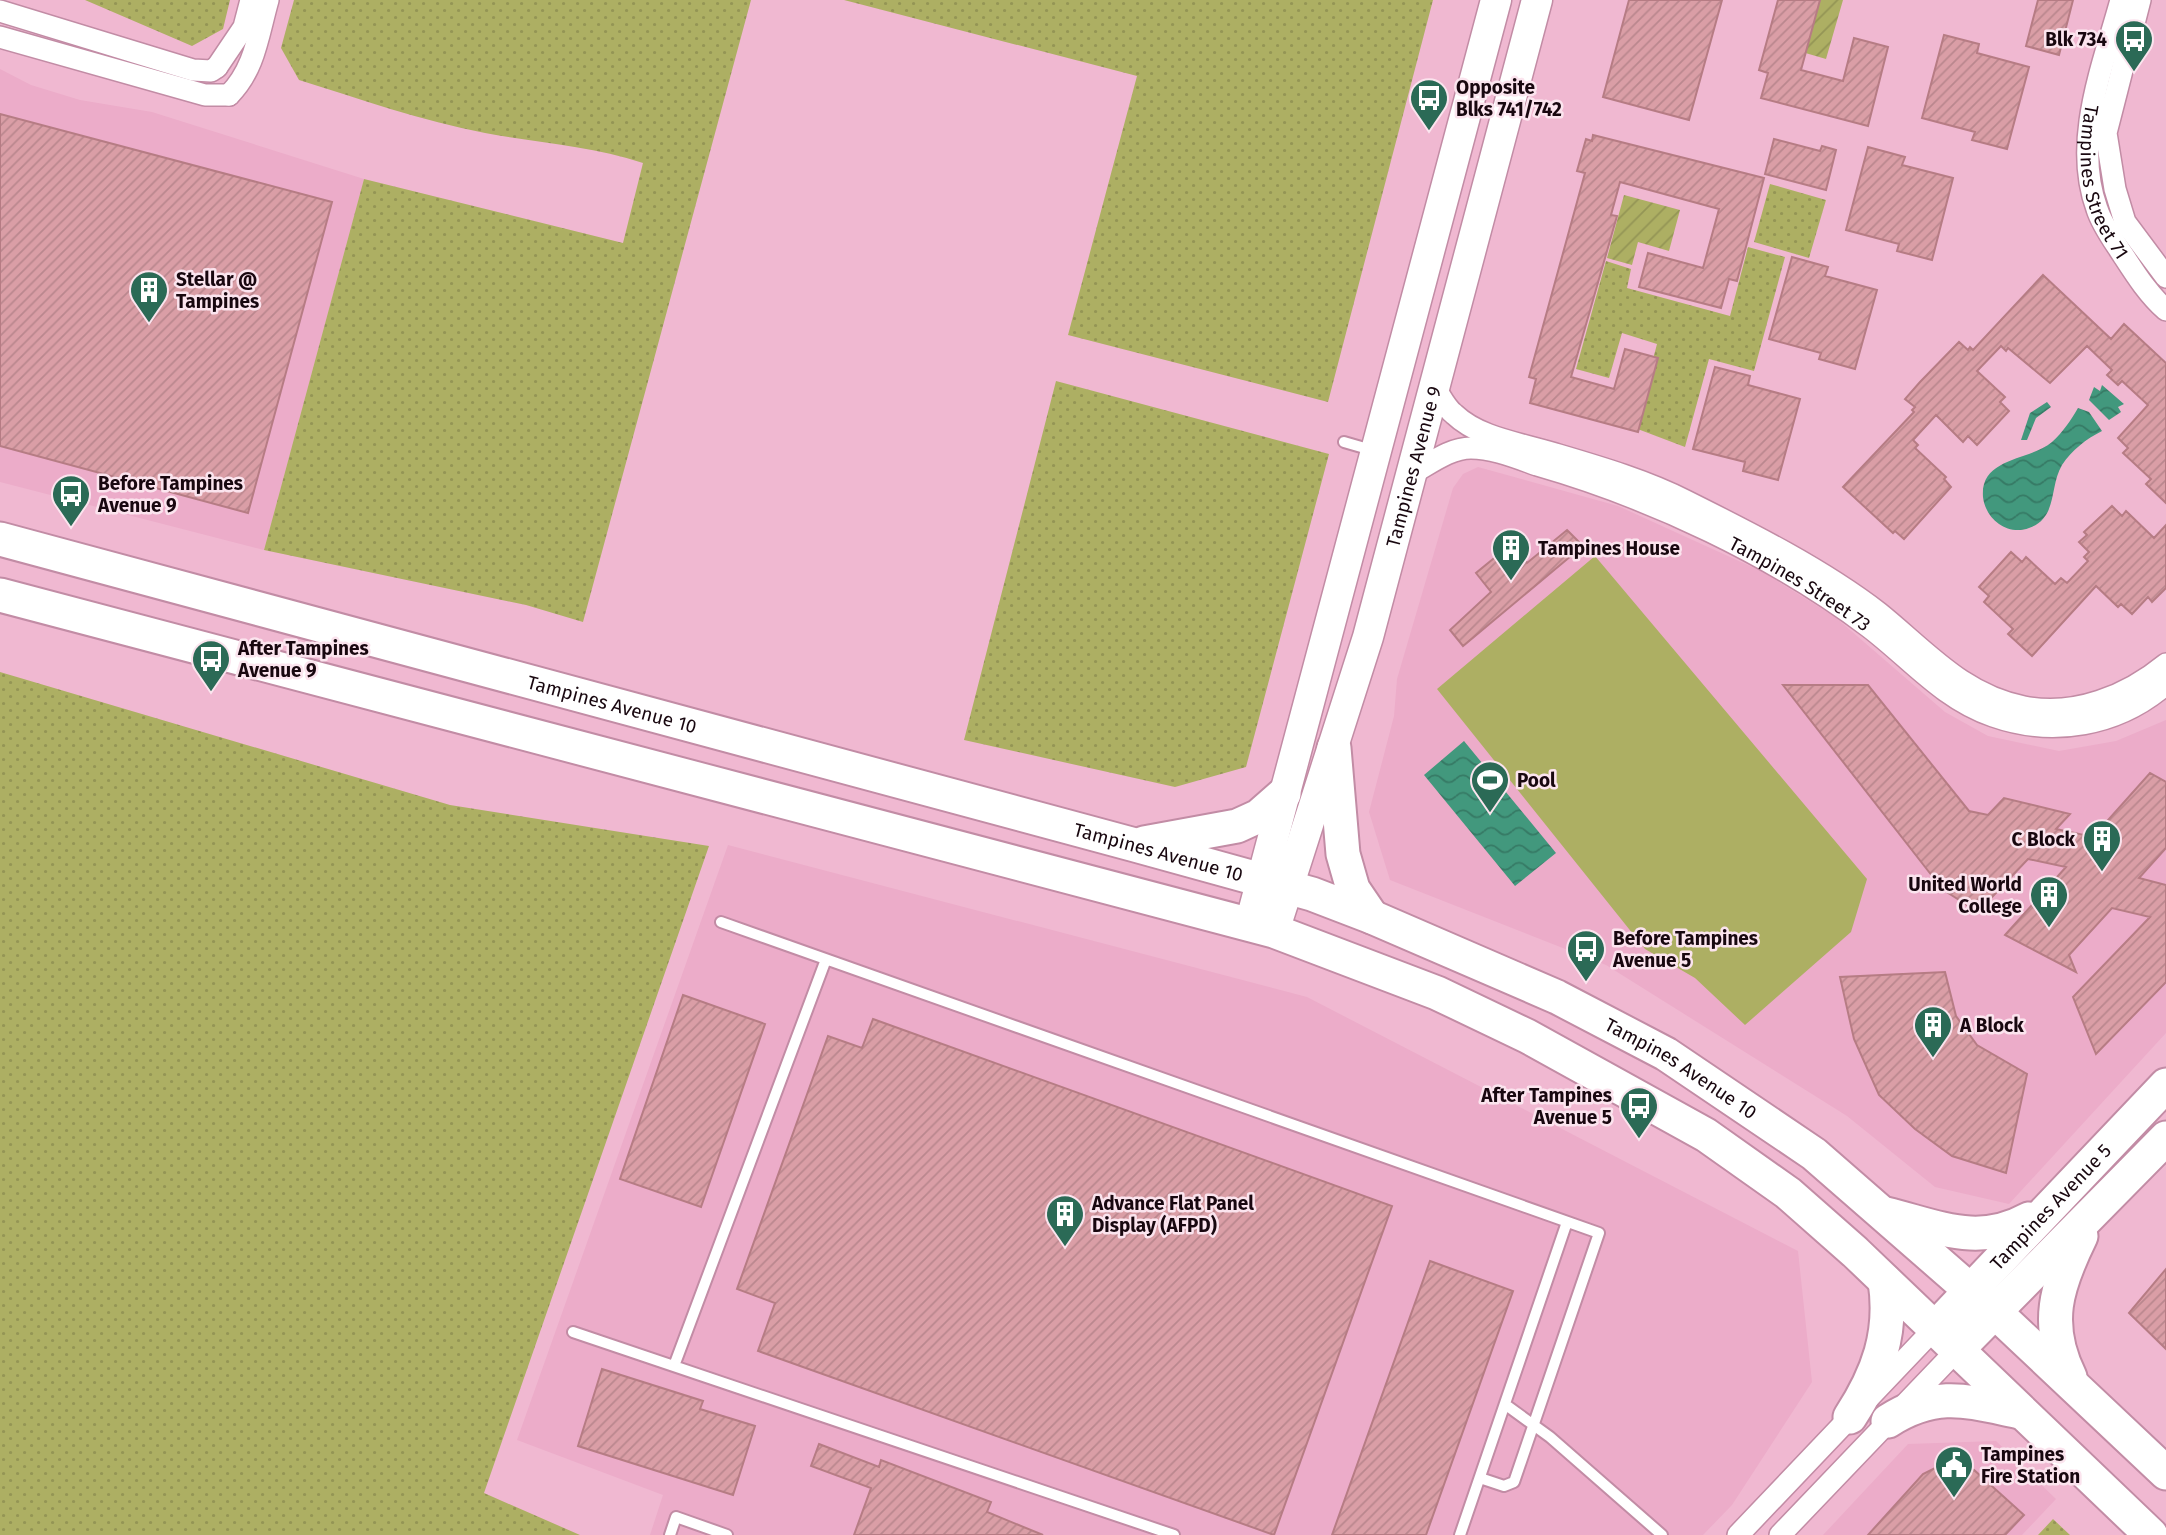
<svg xmlns="http://www.w3.org/2000/svg" width="2166" height="1535" font-family="'Fira Sans',sans-serif">
	<style>
		.built { fill: #ecacc9 }
		.grass { fill: url(#grass-dots) }
		.garden { fill: url(#garden-furrows) }
		.pitch { fill: #adaf63 }
		.water { fill: url(#water-waves) }
		.building { fill: url(#building-hatch); stroke: #b67c84; stroke-width: 2 }
		.lines { fill: none; stroke-linecap: round; stroke-linejoin: round }
		.service-casing { stroke: #c28ca5; stroke-width: 14 }
		.minor-casing { stroke: #c28ca5; stroke-width: 24 }
		.secondary-casing { stroke: #c28ca5; stroke-width: 33 }
		.primary-casing { stroke: #c28ca5; stroke-width: 37 }
		.service { stroke: #fff; stroke-width: 10 }
		.minor { stroke: #fff; stroke-width: 21 }
		.secondary { stroke: #fff; stroke-width: 30 }
		.primary { stroke: #fff; stroke-width: 33 }
		.labels { text-anchor: middle; stroke-width: 5; stroke-linejoin: round; paint-order: stroke }
		.poi-label { font-size: 19px; font-weight: bold; fill: #18070f; stroke: #fbe4ee; text-anchor: start }
		.street-label { font-size: 19px; fill: #18070f; stroke: #fbe4ee }
	</style>
	<defs>
		<pattern id="grass-dots" width="8" height="8" patternUnits="userSpaceOnUse" patternTransform="scale(1.75)"><rect width="8" height="8" fill="#adaf63"/><path d="M2 2h.1M6 6h.1" fill="none" stroke="#949555" stroke-width="1.8" stroke-linecap="round"/></pattern>
		<pattern id="garden-furrows" width="10" height="10" patternUnits="userSpaceOnUse" patternTransform="scale(1.75)"><rect width="10" height="10" fill="#adaf63"/><path d="M-1 1l2-2M0 10L10 0M9 11l2-2" fill="none" stroke="#949555"/></pattern>
		<pattern id="water-waves" width="16" height="10" patternUnits="userSpaceOnUse" patternTransform="scale(1.75)"><rect width="16" height="10" fill="#42987d"/><path d="M0 5q4-4 8 0t8 0" fill="none" stroke="#367a65"/></pattern>
		<pattern id="building-hatch" width="6" height="6" patternUnits="userSpaceOnUse" patternTransform="scale(1.75)"><rect width="6" height="6" fill="#da9ea6"/><path d="M-1 1l2-2M0 6l6-6M5 7l2-2" fill="none" stroke="#ba878e"/></pattern>
	</defs>
	<rect width="100%" height="100%" fill="#f0b8d1"/>
	<path class="built" d="M0 69 31 85 80 100 152 112 364 179 264 550 0 482Z
		M1478 467 1618 506 1763 572 1835 617 1945 712 1988 736 2059 751 2116 741 2166 720V1033L2009 1204 1935 1187 1847 1116 1606 965 1390 880 1369 812 1394 716 1397 679 1453 488 1463 474Z
		M728 845 1307 997 1798 1251 1812 1382 1732 1505 1703 1535H650L663 1495 517 1440Z
		M1996 1441 2056 1499 2022 1535H1823L1908 1444Z"/>
	<path class="grass" d="M85 0H230L223 29 192 46Z
		M294 0H751L583 622 526 605 264 550 364 179 623 243 643 163C592 146 538 143 485 133 422 121 360 99 299 80L281 48Z
		M844 0H1433L1328 402 1068 335 1137 76Z
		M1770 184 1826 200 1809 258 1754 242Z
		M1748 247 1785 257 1754 371 1709 359 1685 447 1635 428 1657 344 1622 333 1609 378 1576 369 1606 261 1631 269 1627 288 1730 316Z
		M1056 381 1329 454 1246 767 1175 787 964 740Z
		M0 672 450 805 709 846 484 1493 580 1535H0Z
		M2053 1519 2070 1535H2038Z"/>
	<path class="garden" d="M1817 0H1843L1826 59 1802 52Z
		M1624 195 1680 210 1669 251 1638 242 1632 265 1607 258Z"/>
	<path class="pitch" d="M1595 556 1867 879 1851 932 1745 1025 1695 978 1645 949 1437 689Z"/>
	<path class="water" d="M2102 385 2124 404 2118 407 2121 412 2109 420 2089 400 2094 387 2100 391Z
		M2047 402 2051 407 2036 418 2027 440H2021L2030 413Z
		M2078 408 2089 412 2102 431C2086 439 2072 450 2062 465 2049 487 2058 518 2029 528 2019 532 2007 530 1999 524 1990 518 1984 507 1983 497 1980 457 2030 461 2052 442 2063 432 2071 420 2078 408Z
		M1464 741 1556 853 1515 886 1424 775Z"/>
	<path class="building" d="M1629 0H1722L1689 120 1603 97Z
		M1778 0H1820L1801 70 1843 81 1854 38 1888 47 1868 126 1761 98 1768 73 1759 70Z
		M2038 0H2073L2059 55 2026 46Z
		M1944 35 1979 44 1977 53 2029 67 2007 149 1972 140 1975 132 1922 118Z
		M0 114 332 202 248 513 0 446Z
		M1593 135 1764 178 1737 281 1729 279 1721 308 1639 287 1648 253 1703 268 1719 209 1620 182 1611 215 1617 216 1571 377 1614 389 1625 349 1658 358 1638 432 1530 403 1536 379 1529 377 1585 173 1577 171 1586 139 1592 141Z
		M1774 139 1820 151 1822 146 1836 150 1826 190 1765 174Z
		M1868 147 1905 157 1902 165 1953 178 1932 260 1897 251 1899 244 1846 230Z
		M1792 257 1828 267 1825 276 1877 290 1855 369 1819 359 1821 353 1769 339Z
		M2043 275 2111 339 2124 324 2166 363V503L2146 484 2151 479 2123 453 2128 448 2118 438 2148 405 2122 381 2118 385 2107 375 2112 370 2087 346 2050 383 2008 348 2006 351 2001 346 1977 371 2005 397 2000 402 2009 411 1977 445 1968 436 1963 442 1936 415 1913 440 1918 445 1915 448 1946 477 1944 479 1951 487 1904 539 1895 531 1893 533 1843 487 1914 412 1912 410 1915 407 1905 399 1920 382 1959 342 1968 350 1970 347 1973 350Z
		M1715 367 1750 376 1748 385 1800 399 1778 480 1743 471 1745 462 1693 449Z
		M2112 506 2122 516 2126 511 2154 538 2166 525V588L2152 602 2148 597 2132 614 2121 604 2118 607 2096 586 2032 656 2008 634 2013 629 1984 602 1989 596 1979 587 2011 552 2022 562 2026 557 2055 584 2061 578 2067 583 2088 561 2084 557 2089 552 2079 542 2087 535 2084 532Z
		M1567 530 1583 546 1463 646 1450 630 1491 592 1476 573 1510 545 1527 563Z
		M1783 685H1868L1969 811 1988 815 2004 798 2070 814 2056 829 2093 837 2150 773 2166 782V848L2139 878 2166 885V982L2096 1054 2073 997 2150 917 2112 908 2069 955 2076 972 2005 935 2066 867 2028 859 1978 912 1934 884 1936 881Z
		M1945 972 1956 1016 1977 1045 2027 1074 2006 1173 1952 1156 1915 1129 1879 1095 1854 1039 1840 977Z
		M683 995 765 1024 701 1207 620 1179Z
		M873 1019 1392 1206 1274 1535 758 1351 775 1303 737 1289 828 1036 862 1048Z
		M1430 1261 1513 1291 1426 1535H1332Z
		M2166 1269V1349L2129 1313Z
		M602 1369 703 1401 700 1409 755 1426 733 1495 578 1446Z
		M819 1444 879 1467 881 1460 991 1502 987 1512 1043 1535H854L871 1488 811 1466Z
		M1941 1465 1962 1466 1974 1470 2024 1515 2005 1535H1868L1923 1474Z"/>
	<g class="lines">
		<defs>
			<path id="service" d="M1344 442 1375 451
				M721 922 1599 1233 1514 1482 1504 1486 1480 1478
				M573 1332 1174 1535
				M674 1366 825 962
				M1506 1405 1550 1437 1662 1535
				M670 1535 676 1517 727 1535
				M1460 1535 1567 1222"/>
			<g id="minor">
				<path id="s1" d="M2121 0C2103 66 2072 141 2097 209 2102 225 2114 241 2123 255 2136 275 2148 294 2166 310"/>
				<path d="M2140 0 2106 133 2115 189 2125 222 2166 277"/>
				<path d="M0 11 193 70 211 71 217 67"/>
				<path d="M0 37 205 95H229"/>
				<path d="M217 67 244 27 251 0"/>
				<path d="M229 95C255 69 258 35 268 0"/>
				<path d="M1435 388C1441 397 1446 408 1454 414 1479 438 1519 443 1552 453 1596 466 1645 480 1686 501 1750 533 1822 569 1879 613 1925 650 1962 695 2024 707 2075 717 2127 696 2166 664"/>
				<path id="s2" d="M1413 473C1431 463 1450 448 1471 448 1493 448 1517 458 1537 465 1652 498 1773 555 1869 627 1910 658 1943 699 1993 716 2053 737 2118 726 2166 684"/>
				<path d="M1738 1535 1936 1327"/>
				<path d="M1780 1535 1958 1349"/>
			</g>
			<g id="secondary">
				<path d="M1250 924 1496 0"/>
				<path id="s3" d="M1274 931 1368 637 1537 0"/>
			</g>
			<g id="primary">
				<path id="s4" d="M0 539 1135 845 1312 894 1372 917 1557 997 1666 1054 1814 1154 1994 1311 2166 1473"/>
				<path d="M0 595 1274 931 1437 993 1527 1036 1706 1135 1788 1193 1855 1252 2151 1535"/>
				<path d="M1334 748 1343 854 1353 889 1372 917"/>
				<path d="M1144 843 1237 826 1259 816 1284 794"/>
				<path d="M1886 1214C1939 1227 1978 1247 2029 1219"/>
				<path id="s5" d="M1936 1327 2166 1085"/>
				<path d="M1958 1349 2166 1138"/>
				<path d="M2070 1377C2044 1324 2056 1287 2081 1236"/>
				<path d="M1850 1417C1878 1374 1893 1333 1885 1281"/>
				<path d="M1888 1421C1937 1390 1967 1401 2020 1412"/>
			</g>
		</defs>
		<use href="#service" class="service-casing"/>
		<use href="#minor" class="minor-casing"/>
		<use href="#secondary" class="secondary-casing"/>
		<use href="#primary" class="primary-casing"/>
		<use href="#service" class="service"/>
		<use href="#minor" class="minor"/>
		<use href="#secondary" class="secondary"/>
		<use href="#primary" class="primary"/>
	</g>
	<defs>
		<symbol id="bus-pin" viewBox="-11 -11 22 30"><path d="M0 17L-7.5 6A9.5 9.5 0 1 1 7.5 6Z" fill="#2b6a56" stroke="#fbe4ee"/><path d="M-5-6H5V4H4V6H2V4H-2V6H-4V4H-5ZM-3.5-4V0h7V-4ZM-3.5 1.2v1.5H-2V1.2ZM2 1.2v1.5H3.5V1.2Z" fill="#fff"/></symbol>
		<symbol id="building-pin" viewBox="-11 -11 22 30"><path d="M0 17L-7.5 6A9.5 9.5 0 1 1 7.5 6Z" fill="#2b6a56" stroke="#fbe4ee"/><path d="M-4-6H4V6H1V3H-1V6H-4ZM-2.5-4.3h1.7v1.8h-1.7ZM.8-4.3h1.7v1.8H.8ZM-2.5-1h1.7V.8h-1.7ZM.8-1h1.7V.8H.8Z" fill="#fff"/></symbol>
		<symbol id="stadium-pin" viewBox="-11 -11 22 30"><path d="M0 17L-7.5 6A9.5 9.5 0 1 1 7.5 6Z" fill="#2b6a56" stroke="#fbe4ee"/><path d="M0-5a6.5 5 0 1 0 0 10a6.5 5 0 1 0 0-10ZM-3.5-1.8h7v3.6h-7Z" fill="#fff"/></symbol>
		<symbol id="civic-pin" viewBox="-11 -11 22 30"><path d="M0 17L-7.5 6A9.5 9.5 0 1 1 7.5 6Z" fill="#2b6a56" stroke="#fbe4ee"/><path d="M-.6-6.5H3V-4.5H.6V-3L4-1V1h2V6H-6V1h2V-1L-.6-3ZM-1.2 2.5V6h2.4V2.5Z" fill="#fff"/></symbol>
	</defs>
	<g fill-rule="evenodd">
		<use href="#bus-pin" x="2112" y="17" width="44" height="60"/>
		<use href="#bus-pin" x="1407" y="76" width="44" height="60"/>
		<use href="#building-pin" x="127" y="268" width="44" height="60"/>
		<use href="#bus-pin" x="49" y="472" width="44" height="60"/>
		<use href="#building-pin" x="1489" y="526" width="44" height="60"/>
		<use href="#bus-pin" x="189" y="637" width="44" height="60"/>
		<use href="#stadium-pin" x="1468" y="758" width="44" height="60"/>
		<use href="#building-pin" x="2080" y="817" width="44" height="60"/>
		<use href="#building-pin" x="2027" y="873" width="44" height="60"/>
		<use href="#bus-pin" x="1564" y="927" width="44" height="60"/>
		<use href="#building-pin" x="1911" y="1003" width="44" height="60"/>
		<use href="#bus-pin" x="1617" y="1084" width="44" height="60"/>
		<use href="#building-pin" x="1043" y="1192" width="44" height="60"/>
		<use href="#civic-pin" x="1932" y="1443" width="44" height="60"/>
	</g>
	<g class="labels">
		<g class="poi-label">
			<text x="2107" y="46" text-anchor="end">Blk 734</text>
			<text x="1456" y="94">Opposite<tspan x="1456" dy="22">Blks 741/742</tspan></text>
			<text x="176" y="286">Stellar @<tspan x="176" dy="22">Tampines</tspan></text>
			<text x="98" y="490">Before Tampines<tspan x="98" dy="22">Avenue 9</tspan></text>
			<text x="1538" y="555">Tampines House</text>
			<text x="238" y="655">After Tampines<tspan x="238" dy="22">Avenue 9</tspan></text>
			<text x="1517" y="787">Pool</text>
			<text x="2075" y="846" text-anchor="end">C Block</text>
			<text x="2022" y="891" text-anchor="end">United World<tspan x="2022" dy="22">College</tspan></text>
			<text x="1613" y="945">Before Tampines<tspan x="1613" dy="22">Avenue 5</tspan></text>
			<text x="1960" y="1032">A Block</text>
			<text x="1612" y="1102" text-anchor="end">After Tampines<tspan x="1612" dy="22">Avenue 5</tspan></text>
			<text x="1092" y="1210">Advance Flat Panel<tspan x="1092" dy="22">Display (AFPD)</tspan></text>
			<text x="1981" y="1461">Tampines<tspan x="1981" dy="22">Fire Station</tspan></text>
		</g>
		<g class="street-label">
			<text dy="7" stroke="none"><textPath href="#s1" startOffset="189">Tampines Street 71</textPath></text>
			<text dy="7" stroke="none"><textPath href="#s3" startOffset="485">Tampines Avenue 9</textPath></text>
			<text dy="7" stroke="none"><textPath href="#s2" startOffset="422">Tampines Street 73</textPath></text>
			<text dy="7" stroke="none"><textPath href="#s4" startOffset="634">Tampines Avenue 10</textPath></text>
			<text dy="7" stroke="none"><textPath href="#s4" startOffset="1200">Tampines Avenue 10</textPath></text>
			<text dy="7" stroke="none"><textPath href="#s4" startOffset="1768">Tampines Avenue 10</textPath></text>
			<text dy="7" stroke="none"><textPath href="#s5" startOffset="166">Tampines Avenue 5</textPath></text>
		</g>
	</g>
</svg>
